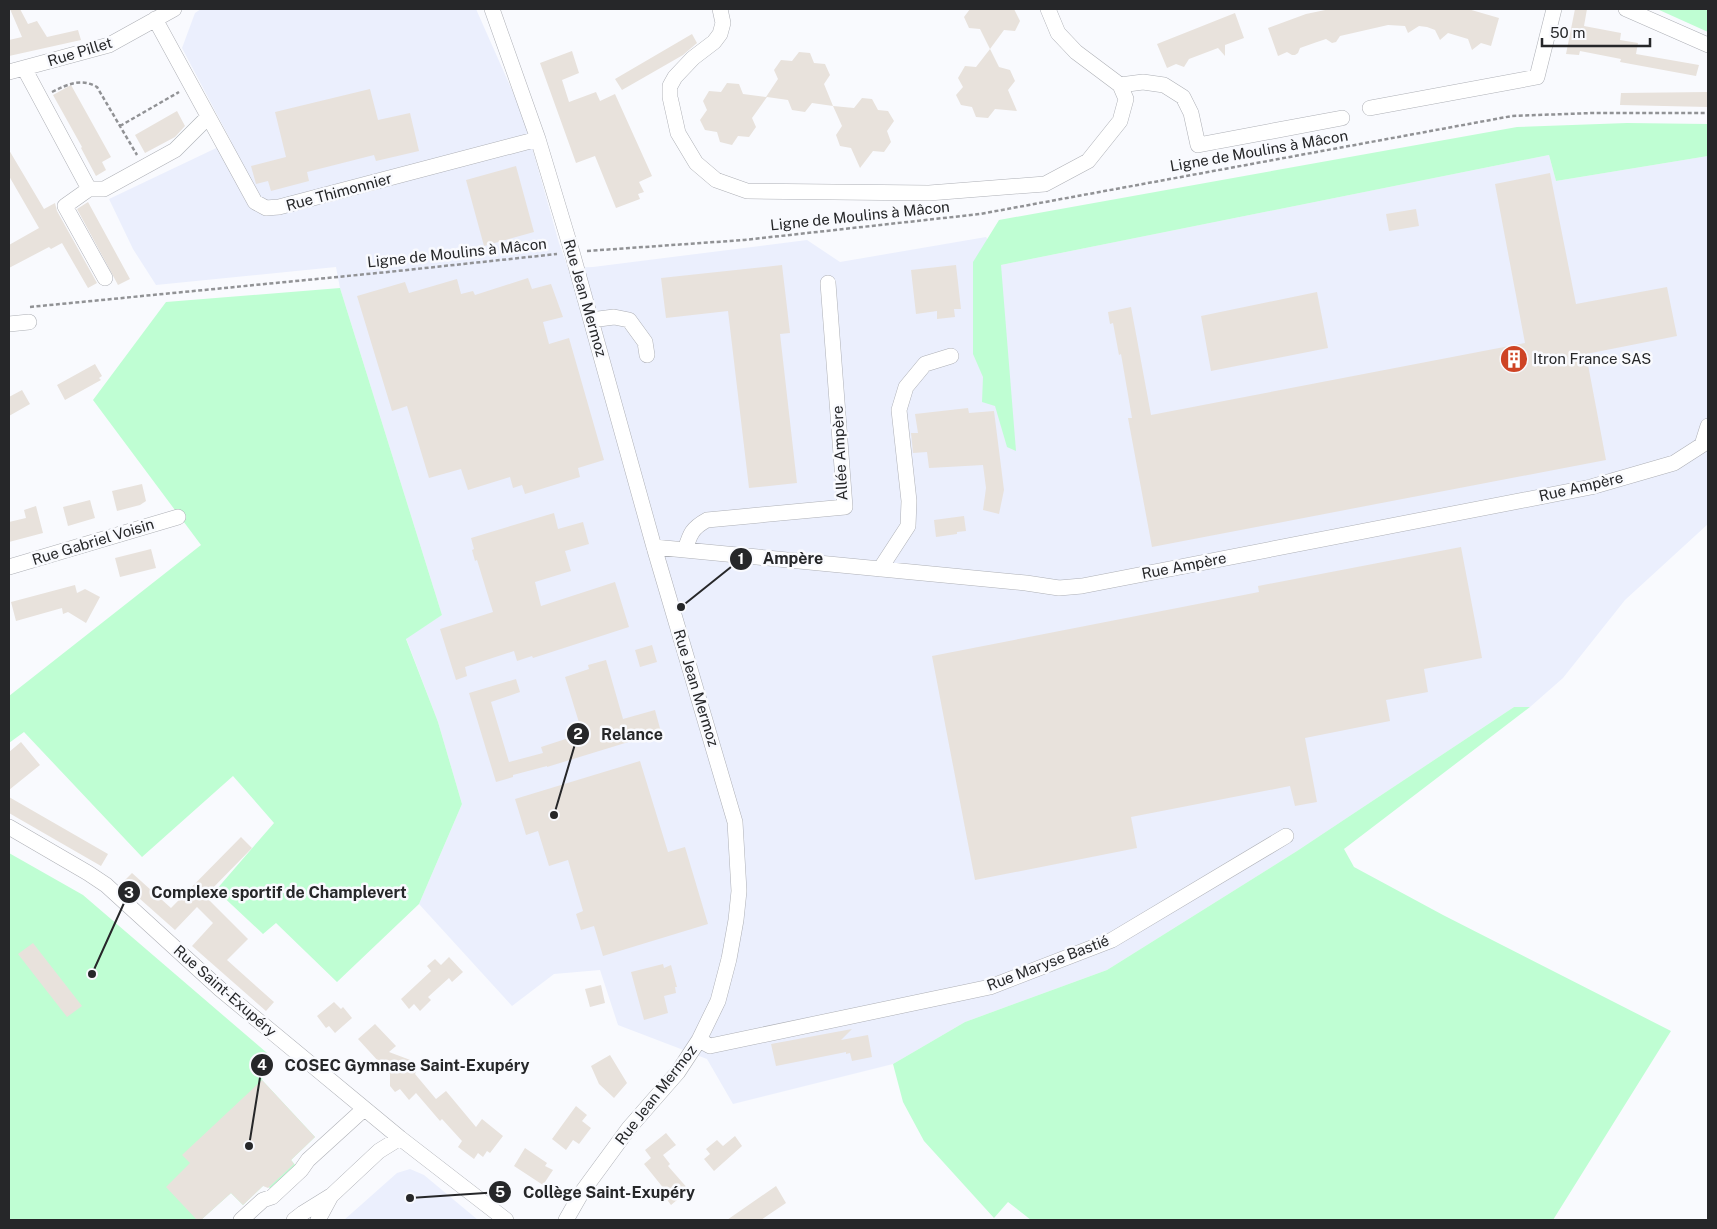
<svg xmlns="http://www.w3.org/2000/svg" width="1717" height="1229" font-family="'Public Sans',sans-serif">
	<style>
		.built { fill: #ebeffd }
		.green { fill: #bffed3 }
		.building { fill: #e8e2dc }
		.lines { fill: none; stroke-linecap: round; stroke-linejoin: round }
		.minor-casing { stroke: #aeb0b6; stroke-width: 16 }
		.path { stroke: #919295; stroke-width: 2.5; stroke-dasharray: 4 2.5; stroke-linecap: butt }
		.minor { stroke: #fff; stroke-width: 15 }
		.labels { text-anchor: middle; stroke-width: 5; stroke-linejoin: round; paint-order: stroke }
		.street-label { font-size: 15px; fill: #262729; stroke: #f9fafe }
		.poi-label { font-size: 15px; fill: #262729; stroke: #f9fafe; text-anchor: start }
		.leader { fill: none; stroke: #262729; stroke-width: 2 }
		.callout-dot { fill: #262729; stroke: #f9fafe; stroke-width: 2 }
		.mark-label { font-size: 15px; text-anchor: middle; font-weight: bold; fill: #fff }
		.callout-label { font-size: 16px; text-anchor: middle; font-weight: bold; fill: #262729; stroke: #f9fafe; stroke-width: 5; stroke-linejoin: round; paint-order: stroke }
	</style>
	<rect width="100%" height="100%" fill="#f9fafe"/>
	<path class="built" d="M201 9H476L523 115 559 243 568 268 593 267 807 240 840 262 986 237 1001 265 1549 155 1556 181 1708 156V524L1625 600 1563 678 1530 707H1514L1297 851 1107 970 965 1022 893 1064 733 1104 707 1059 618 1025 600 970 554 974 512 1006 419 904 462 804 438 722 406 638 442 615 340 288 336 267 156 285 133 249 109 199 231 141 182 48 195 13Z
		M410 1169 424 1175 478 1220H344L397 1173Z"/>
	<path class="green" d="M1657 9H1708V32Z
		M1627 123 1708 124V156L1556 181 1549 155 1001 265 1016 451 1007 447 995 406 982 402 983 377 973 354V262L999 220 1517 127Z
		M340 288 442 615 406 639 438 722 462 804 419 904 337 982 276 923 263 934 216 890 274 823 233 776 142 857 24 732 9 743V696L201 545 93 400 166 302Z
		M1514 707H1530L1344 849 1354 867 1443 915 1671 1031 1553 1220H1031L1008 1202 994 1218 924 1141 903 1102 893 1064 965 1022 1107 970 1297 851Z
		M9 853 83 895 267 1053 262 1080 315 1137 291 1160 297 1167 272 1189 264 1185 243 1205 231 1193 202 1219 203 1220H9Z"/>
	<path class="building" d="M10 9H20L28 24 37 21 47 37 78 30 81 40 9 56V40L22 37Z
		M970 9H1014L1020 21 1015 31 1004 30 990 49 980 29 969 28 964 17Z
		M1330 9H1468L1499 18 1491 46 1481 43 1472 50 1468 39 1448 33 1440 40 1435 30 1427 27 1419 26 1408 33 1405 26 1388 25 1340 36 1336 42 1332 43 1326 39 1317 42 1300 48 1298 53 1295 55H1292L1287 52 1278 56 1268 28 1306 14Z
		M1575 9H1587L1584 26 1621 33 1620 40 1638 43 1636 54 1699 65 1696 76 1620 62 1621 59 1580 51 1579 55 1566 54Z
		M1235 13 1244 38 1225 45V56L1218 48 1189 59 1184 67 1176 64 1167 68 1157 44Z
		M692 34 697 43 683 55 622 90 615 79Z
		M990 49 999 67 1010 70 1015 81 1008 90 1017 111 995 109 988 118 976 117 972 107 961 105 956 95 963 87 958 78 965 66 976 67Z
		M572 51 579 73 562 80 569 102 596 92 600 101 615 94 652 176 639 182 644 192 638 194 640 199 616 208 595 156 576 163 540 63Z
		M799 52 810 53 814 63 825 64 830 75 824 84 833 106 854 108 862 98 872 99 878 110 888 111 894 121 887 131 891 142 884 152 873 151 860 168 851 148 840 146 836 135 842 126 833 106 812 103 805 112 792 110 788 100 767 97 752 118 756 127 749 137 738 136 732 145 720 142 717 132 705 130 700 120 707 110 703 101 709 91 721 92 727 83 739 84 743 94 766 97 778 79 774 70 781 60 792 61Z
		M71 85 111 157 102 162 106 170 96 176 81 148 82 147 53 95Z
		M370 89 378 120 410 113 419 151 376 161 374 155 307 172 309 181 271 191 268 181 256 184 251 166 286 157 275 112Z
		M1708 92V107L1620 105 1621 93Z
		M177 111 185 126 175 137 145 153 135 135Z
		M9 150 44 209 55 203 57 211 97 283 88 288 62 243 51 249 49 247 9 268V245L39 228 9 176Z
		M516 166 534 232 484 246 466 180Z
		M1550 173 1576 304 1667 287 1677 336 1586 354 1606 460 1152 547 1128 418H1132L1121 354 1119 355 1113 323 1110 324 1108 312 1131 307 1151 415 1525 343 1495 184Z
		M88 202 130 279 118 285 77 209Z
		M1416 209 1419 226 1389 231 1386 214Z
		M782 265 790 333 780 334 797 483 749 488 728 311 666 318 661 278Z
		M956 265 961 309H954L955 317 937 319V311L916 314 911 270Z
		M528 278 532 289 551 284 563 317 543 322 549 344 569 338 604 460 578 468 580 477 525 494 522 485 513 488 510 477 468 490 461 469 429 478 407 406 392 411 357 296 405 282 409 293 457 279 461 294 473 291 475 295Z
		M1317 292 1328 348 1211 371 1201 316Z
		M95 364 102 376 99 378 101 380 65 400 57 385Z
		M22 390 30 404 9 416V397Z
		M968 408 969 413 994 411 1004 490 999 514 983 510 986 488 983 465 929 468 927 452 913 453 911 433H918L915 414Z
		M142 484 146 501 140 505 117 511 112 491Z
		M90 500 95 518 68 526 63 507Z
		M36 506 43 533 9 542V522L26 518 24 510Z
		M554 513 558 529 583 522 589 544 565 551 571 571 535 582 541 606 615 582 629 627 533 658 532 656 517 661 514 651 465 667 467 676 456 680 440 629 493 612 477 560 475 561 472 550 474 549 471 538Z
		M964 516 966 531 957 532V534L936 537 934 520Z
		M1461 547 1482 658 1424 669 1428 692 1386 700 1390 721 1305 738 1317 802 1295 806 1290 786 1131 817 1137 848 975 880 932 656 1259 592 1258 586Z
		M151 549 156 568 120 577 115 558Z
		M75 585 77 593 85 589 100 597 86 623 68 612 63 614 62 608 16 621 11 602Z
		M652 645 657 662 640 667 635 650Z
		M606 660 623 719 655 710 661 732 547 767V766L513 775V777L496 782 469 693 516 679 520 692 491 702 509 762 543 753 541 747 581 734 579 729H581L565 677 589 669 588 665Z
		M21 742 40 765 9 790V752Z
		M640 761 668 852 685 847 708 924 603 956 594 926 581 930 576 914 583 911 568 860 549 866 538 831 526 835 515 799Z
		M9 797 108 854 101 866 9 813Z
		M241 837 252 848 205 896 248 939 227 960 274 1002 266 1011 192 946 213 923 197 907 175 930 122 883 132 873 171 908Z
		M33 943 82 1006 67 1017 18 954Z
		M449 957 463 972 452 982 449 978 428 997 431 1000 420 1011 414 1004 409 1009 401 999 431 971 427 966 435 959 441 965Z
		M663 964 664 968 671 965 677 987H675L676 993 664 996 668 1013 644 1020 631 972Z
		M601 985 605 1003 590 1007 585 989Z
		M334 1002 341 1009 343 1007 352 1018 335 1033 329 1026 326 1028 317 1016Z
		M375 1024 396 1046 389 1052 413 1061 414 1069 416 1072 415 1074 436 1099 446 1091 476 1127 482 1119 503 1136 490 1153 487 1151 483 1157 478 1153 474 1159 458 1147 462 1141 442 1119 440 1121 416 1093 409 1100 400 1089 395 1092 390 1086V1074L358 1039Z
		M852 1029 841 1040 868 1035 872 1057 852 1061 850 1053 846 1054V1052L776 1066 771 1044Z
		M610 1055 627 1083 614 1098 599 1084 591 1066Z
		M262 1080 315 1137 291 1160 294 1164 268 1188 263 1186 243 1205 231 1193 201 1220H197L166 1187 190 1163 182 1155Z
		M576 1106 587 1115 582 1121 591 1128 579 1144 573 1140 566 1150 552 1139Z
		M666 1133 676 1145 663 1155 670 1164 668 1166 689 1190 671 1205 662 1193 665 1190 644 1164 651 1158 645 1150Z
		M735 1136 742 1146 714 1171 704 1159 710 1154 706 1149 717 1140 723 1146Z
		M525 1148 547 1163 545 1166 553 1170 543 1185 514 1166Z
		M776 1186 786 1203 761 1220H727Z"/>
	<g class="lines">
		<defs>
			<path id="minor" d="M492 9 538 139 572 252 654 547 735 822 739 891 736 920 729 959 718 1001 699 1040 678 1072 629 1128 582 1192 566 1220
				M720 9 723 23 720 34 714 42 693 58 675 77 670 86V97L678 133 696 163 716 180 747 191 929 193 1045 184 1088 161 1120 121 1126 99 1120 85 1076 52 1058 33 1048 9
				M1626 9 1708 45
				M155 19 255 202 266 208 279 207 538 139
				M24 68 89 189
				M9 72 109 45 174 9
				M1120 85 1143 82 1164 85 1183 97 1191 113 1198 145 1342 118
				M1370 108 1537 77 1554 9
				M105 278 65 206 89 189H104L175 150 208 117
				M591 320 614 317 629 320 645 342 647 355
				M9 324 29 322
				M654 547 1026 583 1059 588 1082 586 1591 487 1674 463 1702 445 1708 426
				M685 550C690 534 692 528 707 520L845 507 828 283
				M9 567 178 517
				M880 569 908 526 909 501 899 410 906 387 925 364 951 356
				M9 827 88 873 106 885 220 989 400 1138 506 1220
				M699 1040 710 1046 990 987 1112 940 1286 836
				M241 1220 263 1200 272 1197 301 1170 308 1160 364 1109
				M294 1220 303 1213 332 1195 379 1151 400 1138
				M318 1220 331 1196"/>
		</defs>
		<use href="#minor" class="minor-casing"/>
		<path class="path" d="M932 9V10
			M52 92C68 84 81 78 97 87L137 155
			M120 126 179 92
			M587 251 744 240 980 214 1512 116 1592 113H1708
			M30 307 388 272 557 254"/>
		<use href="#minor" class="minor"/>
	</g>
	<defs>
		<symbol id="building-disc" viewBox="-11 -11 22 22"><circle r="9.5" fill="#ce4425" stroke="#f9fafe"/><path d="M-4-6H4V6H1V3H-1V6H-4ZM-2.5-4.3h1.7v1.8h-1.7ZM.8-4.3h1.7v1.8H.8ZM-2.5-1h1.7V.8h-1.7ZM.8-1h1.7V.8H.8Z" fill="#fff"/></symbol>
	</defs>
	<g fill-rule="evenodd">
		<use href="#building-disc" x="1498" y="343" width="32" height="32"/>
	</g>
	<g class="labels">
		<g class="street-label">
			<text transform="translate(80 52) rotate(-17)" y="5">Rue Pillet</text>
			<text transform="translate(1259 151) rotate(-10)" y="5">Ligne de Moulins à Mâcon</text>
			<text transform="translate(339 192) rotate(-15)" y="5">Rue Thimonnier</text>
			<text transform="translate(860 216) rotate(-6)" y="5">Ligne de Moulins à Mâcon</text>
			<text transform="translate(457 253) rotate(-6)" y="5">Ligne de Moulins à Mâcon</text>
			<text transform="translate(585 298) rotate(74)" y="5">Rue Jean Mermoz</text>
			<text transform="translate(840 453) rotate(-93)" y="5">Allée Ampère</text>
			<text transform="translate(1581 487) rotate(-13)" y="5">Rue Ampère</text>
			<text transform="translate(93 542) rotate(-17)" y="5">Rue Gabriel Voisin</text>
			<text transform="translate(1184 566) rotate(-11)" y="5">Rue Ampère</text>
			<text transform="translate(696 688) rotate(73)" y="5">Rue Jean Mermoz</text>
			<text transform="translate(1048 963) rotate(-21)" y="5">Rue Maryse Bastié</text>
			<text transform="translate(225 991) rotate(41)" y="5">Rue Saint-Exupéry</text>
			<text transform="translate(656 1095) rotate(-52)" y="5">Rue Jean Mermoz</text>
		</g>
		<g class="poi-label">
			<text x="1533" y="364">Itron France SAS</text>
		</g>
	</g>
	<path class="leader" d="M681 607L741 559M554 815L578 734M92 974L129 892M249 1146L262 1065M410 1198L500 1192"/>
	<g class="callout-dot">
		<circle cx="681" cy="607" r="5"/>
		<circle cx="554" cy="815" r="5"/>
		<circle cx="92" cy="974" r="5"/>
		<circle cx="249" cy="1146" r="5"/>
		<circle cx="410" cy="1198" r="5"/>
		<circle cx="741" cy="559" r="12"/>
		<circle cx="578" cy="734" r="12"/>
		<circle cx="129" cy="892" r="12"/>
		<circle cx="262" cy="1065" r="12"/>
		<circle cx="500" cy="1192" r="12"/>
	</g>
	<g class="mark-label">
		<text x="741" y="564">1</text>
		<text x="578" y="739">2</text>
		<text x="129" y="898">3</text>
		<text x="262" y="1070">4</text>
		<text x="500" y="1197">5</text>
	</g>
	<g class="callout-label">
		<text x="793" y="564">Ampère</text>
		<text x="632" y="740">Relance</text>
		<text x="279" y="898">Complexe sportif de Champlevert</text>
		<text x="407" y="1071">COSEC Gymnase Saint-Exupéry</text>
		<text x="609" y="1198">Collège Saint-Exupéry</text>
	</g>
	<rect width="1717" height="1229" fill="none" stroke="#262729" stroke-width="20"/>
	<path d="M1542 38v8h108v-8" fill="none" stroke="#262729" stroke-width="2.5"/>
	<text x="1550" y="38" font-size="15" fill="#262729" stroke="#f9fafe" stroke-width="4" paint-order="stroke">50 m</text>
</svg>
